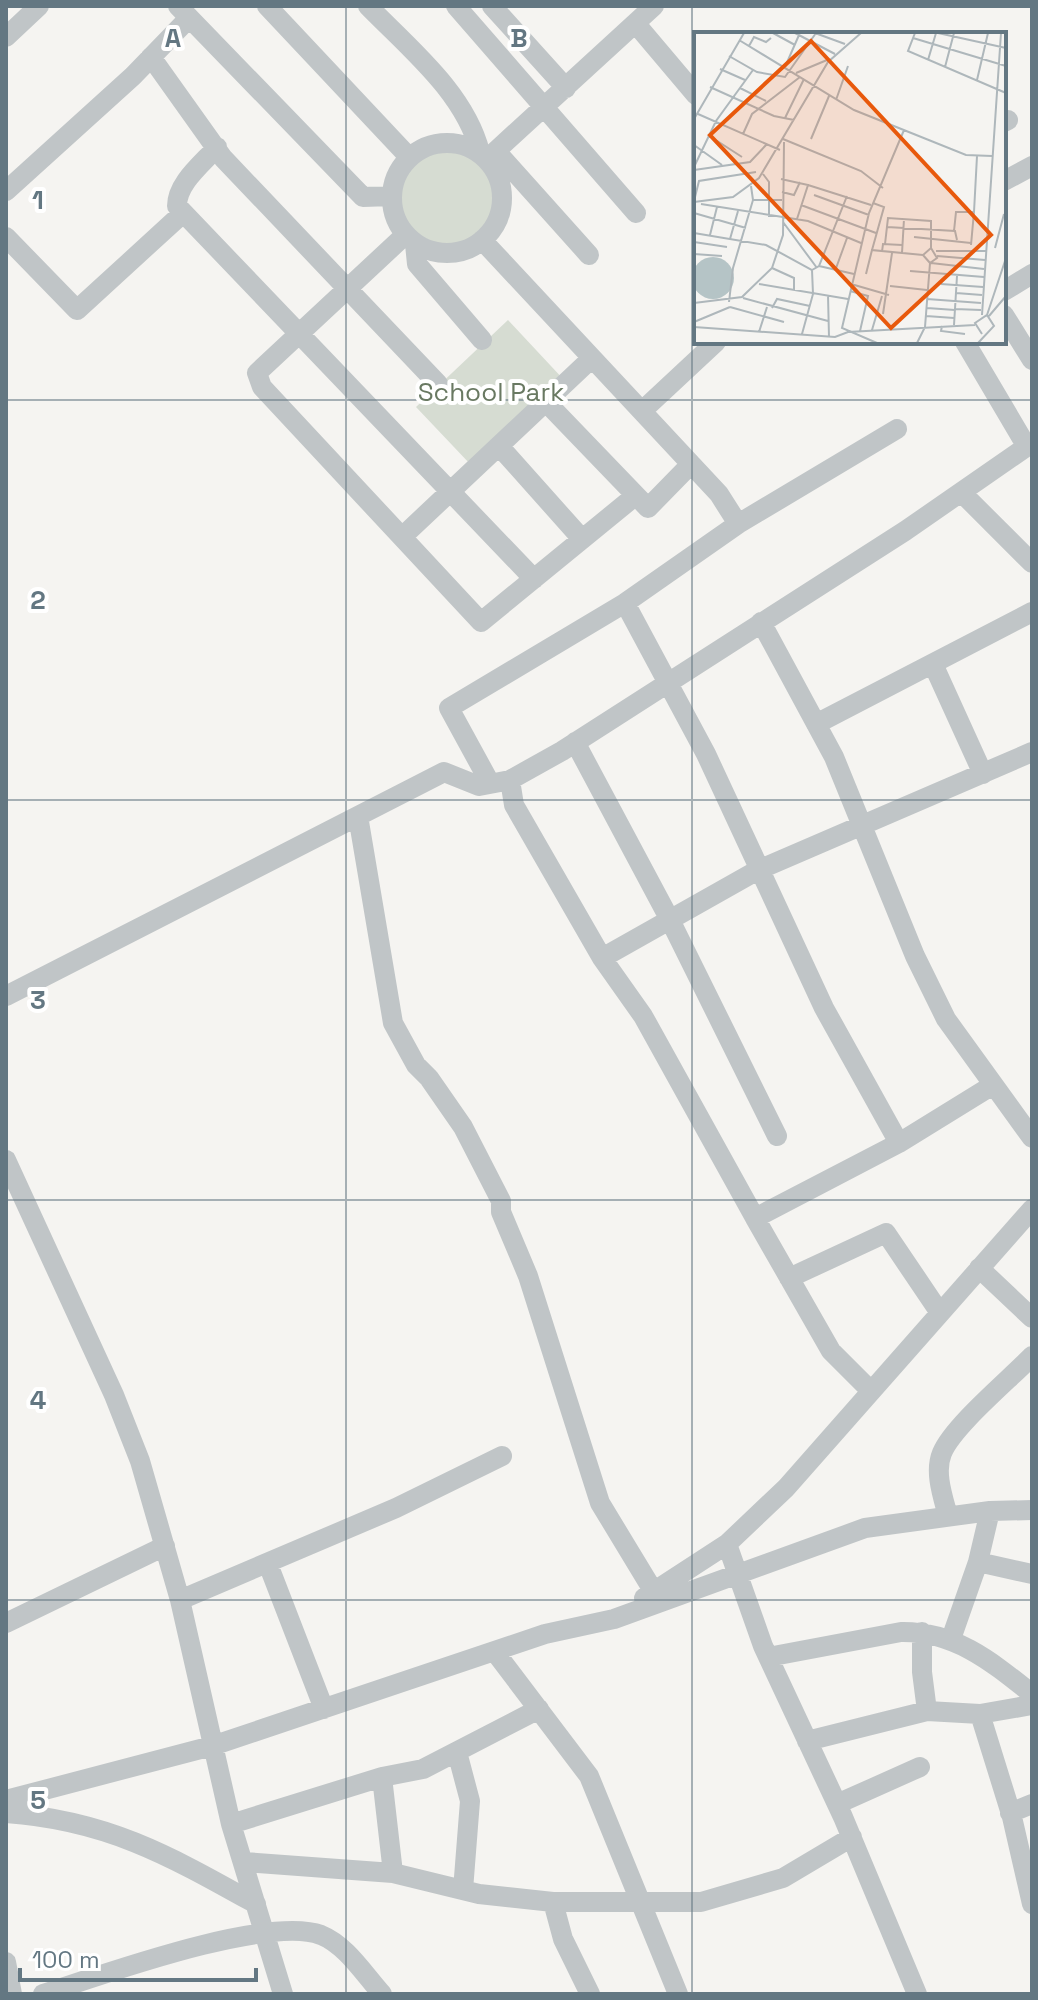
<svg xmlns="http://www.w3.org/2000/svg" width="1038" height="2000" font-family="'Space Grotesk',sans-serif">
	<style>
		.green { fill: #d6dcd2 }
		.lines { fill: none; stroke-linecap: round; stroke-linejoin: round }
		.minor { stroke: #c0c5c7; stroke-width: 20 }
		.grid { fill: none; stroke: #637782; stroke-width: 2; stroke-opacity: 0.55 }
		.labels { text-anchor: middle; stroke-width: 8; stroke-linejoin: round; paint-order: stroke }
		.park-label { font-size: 26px; fill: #697962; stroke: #fff }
		.inset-road { fill: none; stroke: #aeb7bb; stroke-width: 2 }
		.view { fill: #e8590c; fill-opacity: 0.15; stroke: #e8590c; stroke-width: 4 }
		.inset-edge { fill: none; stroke: #637782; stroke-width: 4 }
		.grid-label { font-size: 26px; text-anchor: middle; font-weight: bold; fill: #637782; stroke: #fff; stroke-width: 8; stroke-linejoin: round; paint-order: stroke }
	</style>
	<rect width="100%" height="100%" fill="#f5f4f1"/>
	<path class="green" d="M452 150C460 152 470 153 476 157 494 173 499 207 485 227 476 239 460 243 446 248L408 230C389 184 402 157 452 150Z
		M508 320 565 381 471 465 416 407Z"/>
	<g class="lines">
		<path class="minor" d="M178 6 363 197 391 196
			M267 6 409 157
			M368 6C410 49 465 93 480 152
			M456 6 636 213
			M492 6 566 88
			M636 24 696 95
			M6 37 39 6
			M151 57 223 158 438 384
			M1004 122 1008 120
			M392 198a55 55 0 1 1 110 0a55 55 0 1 1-110 0Z
			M217 147C202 164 177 183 177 206L534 579
			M496 151 589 255
			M487 159 654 6
			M1004 181 1032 166
			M6 191 133 76 189 18
			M405 235 257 373 262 387 481 622 635 496
			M6 237 77 310 183 213
			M482 240 719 494 738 524 625 603 449 708 490 783
			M415 244 417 264 482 340
			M1004 291 1032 274
			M1004 315 1032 360
			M965 342 1027 447
			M546 402 648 508 691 464
			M642 411 716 342
			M499 446 582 539
			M961 492 1032 563
			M738 524 897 429
			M402 537 592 358
			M625 603 706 754 824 1008 899 1143
			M761 622 834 757 915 956 946 1019 1032 1138
			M933 664 983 774
			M816 724 1032 612
			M575 742 670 920 777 1136
			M510 780 514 805 602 958 643 1016 755 1218
			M358 816 393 1023 416 1065 429 1078 463 1127 501 1201V1212L528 1276 600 1503 660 1602
			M602 958 758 870 1032 752
			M6 996 444 772 479 786 510 780 562 751 905 531 1032 443
			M6 1160 114 1395 140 1461 180 1600 231 1824 283 1994
			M979 1268 1032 1318
			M789 1278 886 1233 940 1313
			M871 1391 831 1351 755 1218 899 1143 993 1085
			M948 1516C943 1497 934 1472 942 1453 953 1426 1010 1379 1032 1356
			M727 1544 763 1646 843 1817 917 1994
			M978 1562 1032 1574
			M268 1564 324 1709
			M644 1598 727 1544 786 1488 1032 1209
			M180 1600 396 1508 502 1456
			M6 1623 165 1546
			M922 1632V1672L927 1711
			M951 1639 978 1562 990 1511
			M495 1652 589 1776 678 1994
			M768 1657 901 1632C955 1631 992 1662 1032 1694
			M980 1714 1012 1817 1032 1904
			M807 1741 927 1711 980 1714 1032 1705
			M457 1752 470 1801 463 1890
			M382 1777 393 1873
			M6 1800 212 1746 545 1634 614 1619 865 1528 990 1511 1032 1510
			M837 1804 920 1767
			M6 1813C107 1820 170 1856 256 1904
			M1010 1813 1032 1804
			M231 1824 382 1777 423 1769 539 1709
			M244 1862 393 1873 479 1894 553 1902H701L783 1878 852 1837
			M553 1902 563 1939 590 1994
			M6 1962 12 1994
			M43 1994C102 1975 267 1915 321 1935 346 1945 364 1974 382 1994"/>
	</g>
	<path class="grid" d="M346 6V1994M692 6V1994M6 400H1032M6 800H1032M6 1200H1032M6 1600H1032"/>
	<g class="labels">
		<g class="park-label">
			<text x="491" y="401">School Park</text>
		</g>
	</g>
	<g transform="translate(694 32)">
		<rect width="312" height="312" fill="#f5f4f1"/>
		<path d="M-2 246a21 21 0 1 1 42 0a21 21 0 1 1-42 0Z" fill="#b5c4c6"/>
		<path class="inset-road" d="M79 1 101 13M101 1 141 22M121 1 151 12M221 1 214 19 312 61M244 1 312 16M219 6 312 34M45 8 160 78 272 123 298 124M55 14 60 5 72 10 77 6M35 24 63 40 91 45 122 1M234 28 242 1M91 35 105 3M251 35 260 1M26 37 51 48M102 41 133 28M283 48 294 1M16 55 80 84 100 88M46 56 72 69M142 68 154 34M4 82 86 118M91 86 110 47M0 87 50 1M49 102 58 82 106 45M14 103 48 125M89 107 167 139 189 156M117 107 135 64M0 113 28 133M0 135 22 89 59 38M0 138 56 130 73 112M69 142 75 150V185M87 147 114 153 103 187M114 153 177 173M88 160 100 163 106 150M120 163 175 183M59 168H88M0 169 5 149 62 140M0 170 39 165 65 146 134 30 167 1M179 171 190 175 178 218 229 223M7 172 114 189 167 211M107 173 182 201M0 181 52 196M89 190 123 236M193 195 261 199 263 208M260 199 262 180H280L283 124M0 201 72 213 118 238 119 262 108 302M16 203 23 175M220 205 277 211M36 207 44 179M0 210 33 215M191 212 194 186 237 189V216M277 213 280 180M301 216 310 182M242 219H292M188 220 189 212 208 213M208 221 210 187M0 222 28 224M243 224 291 228M237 231 290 237M125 234 160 242M78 236 100 246V259M118 238 125 234 153 164M141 239 153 206M216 239 290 245M172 242 178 218M65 252 154 267M157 252 195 263M247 252 289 255M196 254 233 258M156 259 174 264 166 299M262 261 288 263M134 263 135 305M49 266 134 289M233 267 287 271M35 270 39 236 59 168 57 154M0 271 48 265 78 236 89 203 90 110M36 275 90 290M78 276 83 267 116 274M233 276 261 278M261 277 287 278M189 282 198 221M288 283 307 1M293 283 312 226M232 284 260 286M295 284 312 264M0 290 36 275M260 293 263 244M248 294 247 299 271 302M0 295 141 305 154 300 281 293M178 298 188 264M65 300 73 275M183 311 148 296 175 181 210 98M223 311 231 295 236 231 243 226 237 216 229 223 236 231M284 311 300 294 293 283 281 291 288 302"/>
		<path class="view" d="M117 9 297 203 197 296 16 103Z"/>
		<rect width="312" height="312" class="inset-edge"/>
	</g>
	<g class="grid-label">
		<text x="173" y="47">A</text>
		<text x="519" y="47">B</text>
		<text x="38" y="209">1</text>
		<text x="38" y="609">2</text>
		<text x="38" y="1009">3</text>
		<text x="38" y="1409">4</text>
		<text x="38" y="1809">5</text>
	</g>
	<rect width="1038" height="2000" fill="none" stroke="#637782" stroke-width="16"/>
	<path d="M20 1968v12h236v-12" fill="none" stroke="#637782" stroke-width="4"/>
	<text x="32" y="1968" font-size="24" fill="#637782" stroke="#ffffff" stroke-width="6" paint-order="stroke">100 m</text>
</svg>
